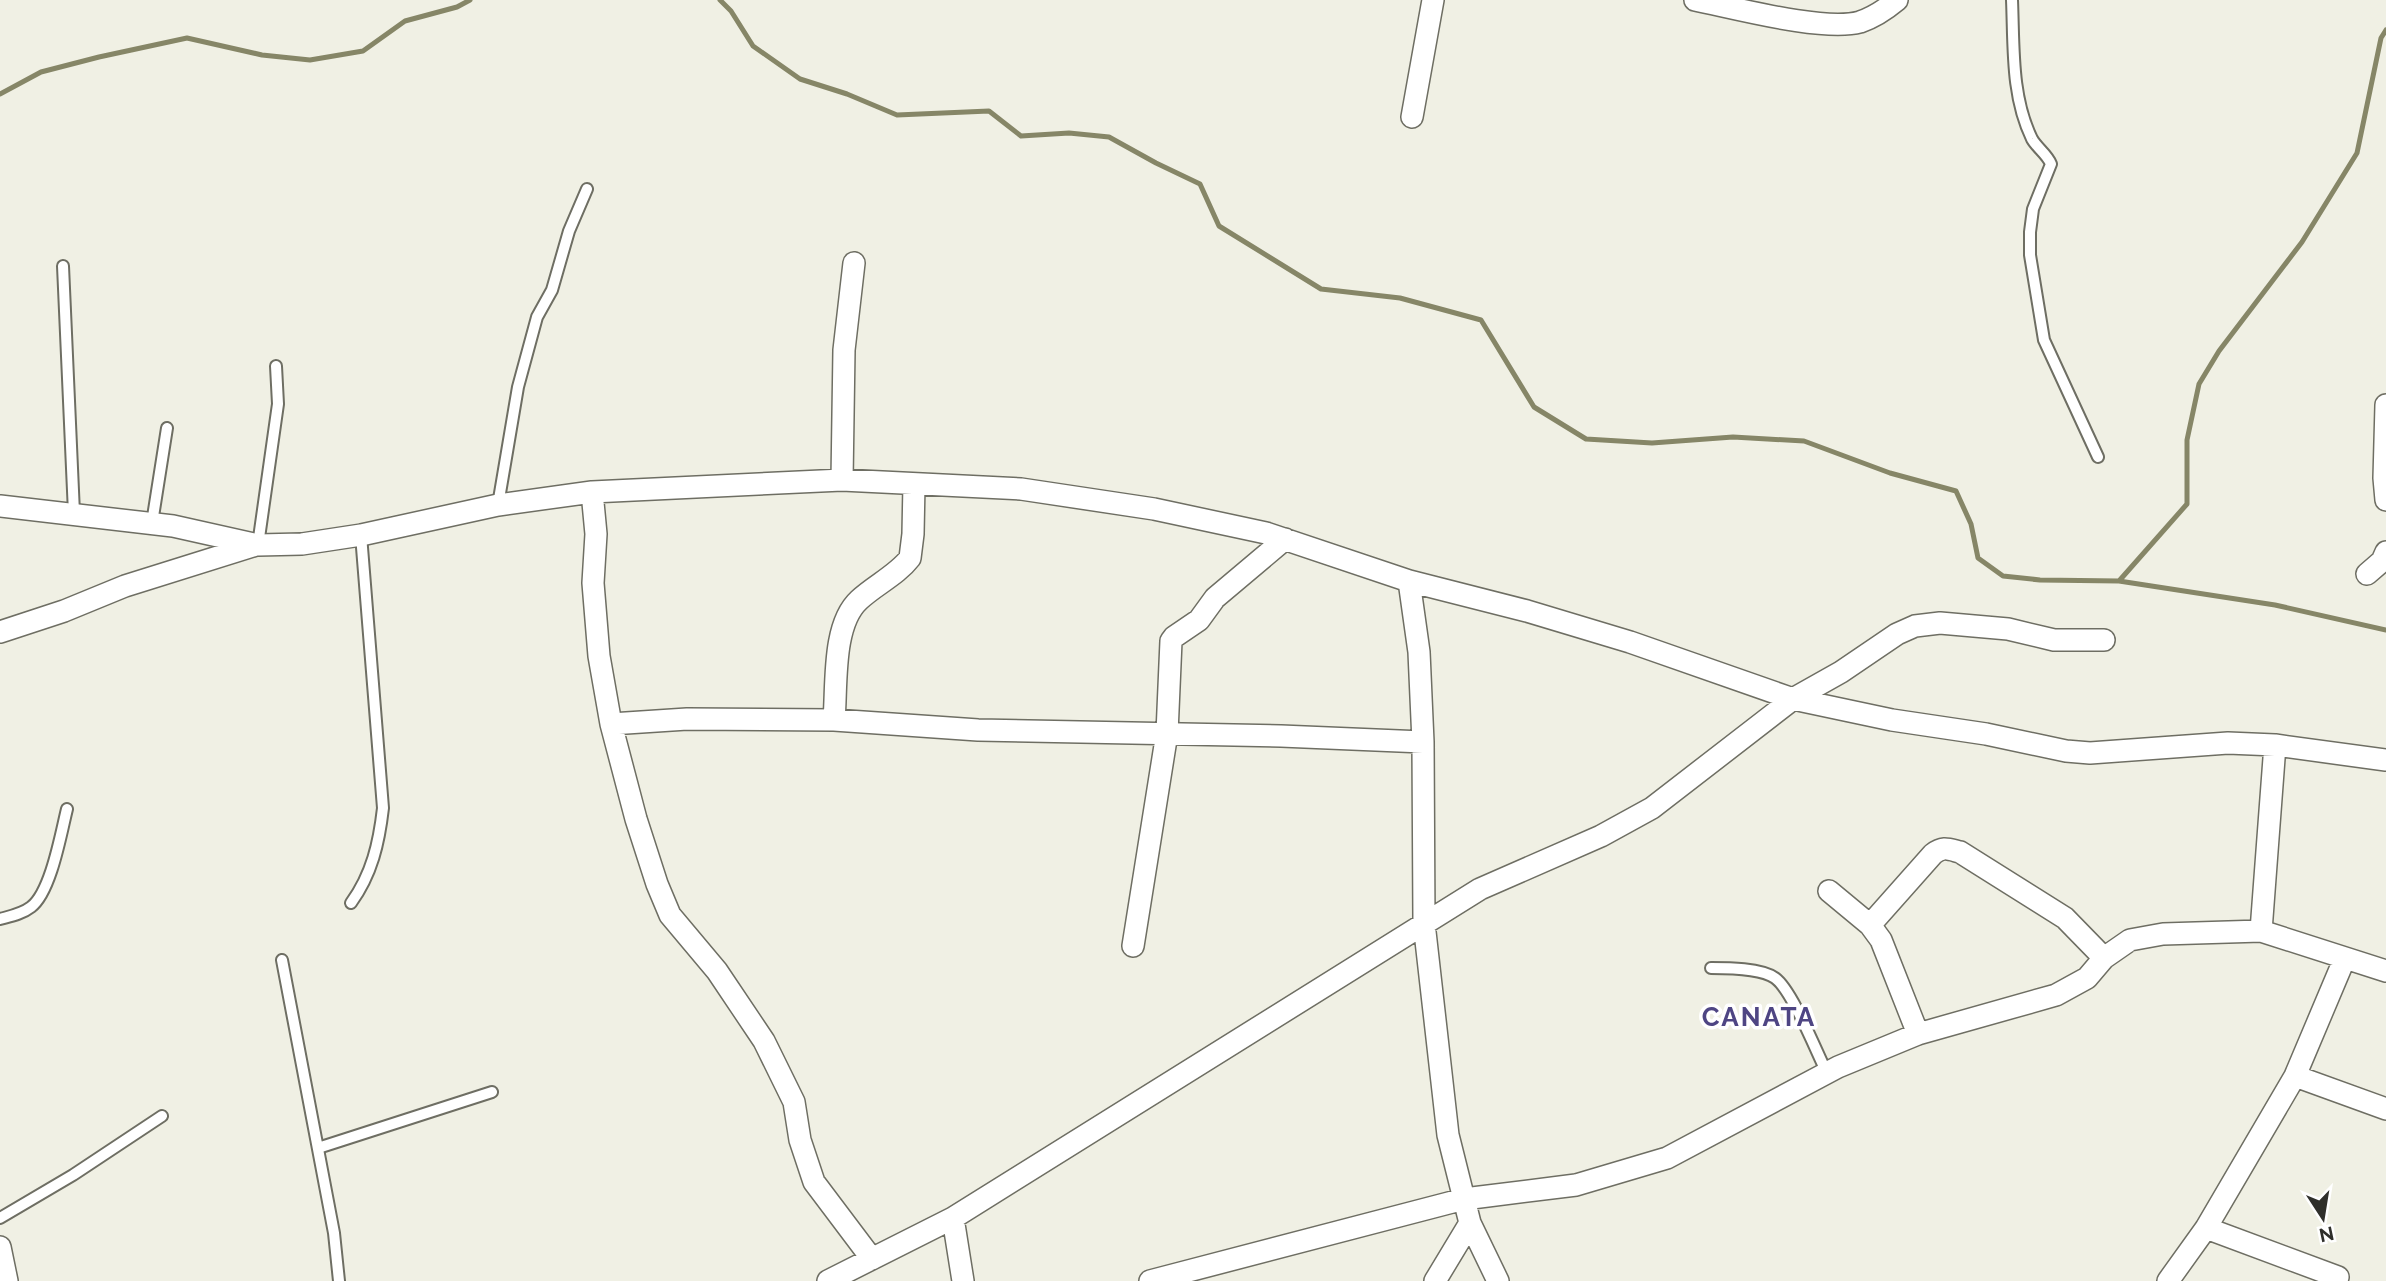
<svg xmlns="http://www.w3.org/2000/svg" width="2386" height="1281" font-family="Raleway,sans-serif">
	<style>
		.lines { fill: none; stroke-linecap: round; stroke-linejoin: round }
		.stream { stroke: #868667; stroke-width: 5 }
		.lane-casing { stroke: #6e6e63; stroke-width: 14 }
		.street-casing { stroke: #6e6e63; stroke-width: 24 }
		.lane { stroke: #fff; stroke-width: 10 }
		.street { stroke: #fff; stroke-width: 21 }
		.labels { text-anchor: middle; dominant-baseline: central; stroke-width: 7; stroke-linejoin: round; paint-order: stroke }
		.district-label { font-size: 26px; font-weight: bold; letter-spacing: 2px; fill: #4e4583; stroke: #fff }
	</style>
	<rect width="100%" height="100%" fill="#f0f0e4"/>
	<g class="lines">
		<path class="stream" d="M720 0 731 11 753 46 800 79 847 94 897 115 989 111 1021 136 1069 133 1109 137 1156 163 1200 184 1219 226 1321 289 1400 298 1481 320 1534 407 1586 439 1652 443 1733 437 1804 441 1890 473 1956 491 1971 524 1978 558 2003 576 2040 580 2119 581 2275 605 2386 630
			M0 94 41 72 99 57 187 38 262 55 310 60 363 51 405 21 457 7 470 0
			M2119 581 2187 504V440L2199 384 2219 351 2302 242 2357 153 2381 38 2386 30"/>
		<defs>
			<path id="lane" d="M2012 0C2014 47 2011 96 2032 139 2037 148 2047 154 2051 164L2033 209 2030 232V255L2044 340 2098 457
				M63 266 74 513
				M498 505 518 387 537 317 552 290 569 231 587 189
				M152 523 167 428
				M258 545 278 404 276 366
				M351 903C372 874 379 843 383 808L361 535
				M0 919C11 916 22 914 31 907 51 892 61 833 67 809
				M282 960 334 1233 339 1281
				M1711 968C1728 968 1761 968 1775 978 1792 990 1816 1051 1827 1073
				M318 1148 492 1092
				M0 1218 73 1175 162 1116"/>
			<path id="street" d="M1695 0C1735 8 1824 32 1860 22 1875 17 1885 10 1897 0
				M1412 117 1433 0
				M2386 405 2384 478 2386 500
				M842 480 844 350 854 263
				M592 492 596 534 593 583 599 656 611 724 636 819 657 884 670 915 717 971 764 1041 794 1102 800 1140 814 1182 872 1259
				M0 506 173 526 258 545 302 544 361 535 498 505 592 492 842 480 1021 489 1154 509 1266 533 1409 581 1419 652 1423 742 1424 923 1448 1135 1470 1223 1498 1281
				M2367 574 2382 561 2386 552
				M1409 581 1527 611 1630 642 1793 699 1892 720 1986 734 2066 751 2090 753 2228 743 2275 745 2386 760
				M0 632 64 611 125 586 256 545
				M834 720C837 684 832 625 859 600 875 585 897 575 910 558L913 534 914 484
				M611 724 687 719 834 720 978 730 1281 736 1423 742
				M1829 891 1870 925 1881 940 1918 1034
				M1870 925 1933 854C1943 846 1948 849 1960 852L2065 918 2104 958
				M2261 931 2275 745
				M1133 946 1167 733 1171 641 1174 637 1199 620 1215 598 1285 539
				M2295 1076 2386 1109
				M953 1218 963 1281
				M2206 1228 2338 1277
				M0 1247 7 1281
				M828 1281 953 1218 1480 889 1601 836 1652 808 1793 699 1841 672 1897 634 1915 626 1940 623 2008 629 2054 640H2104
				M1150 1281 1464 1199 1576 1185 1667 1158 1838 1067 1918 1034 2056 995 2087 978 2104 958 2130 940 2163 934 2261 931 2386 971
				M1435 1281 1470 1223
				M2168 1281 2206 1228 2295 1076 2344 960"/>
		</defs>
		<use href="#lane" class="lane-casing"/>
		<use href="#street" class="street-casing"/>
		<use href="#lane" class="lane"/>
		<use href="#street" class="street"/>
	</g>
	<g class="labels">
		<g class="district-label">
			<text x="1759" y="1017">CANATA</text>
		</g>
	</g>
	<g transform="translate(2323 1218) rotate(168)" stroke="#ffffff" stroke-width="5" paint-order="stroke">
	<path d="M0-5L12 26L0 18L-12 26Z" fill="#2f2f2b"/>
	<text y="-10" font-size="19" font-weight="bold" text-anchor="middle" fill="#2f2f2b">N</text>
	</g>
</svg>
